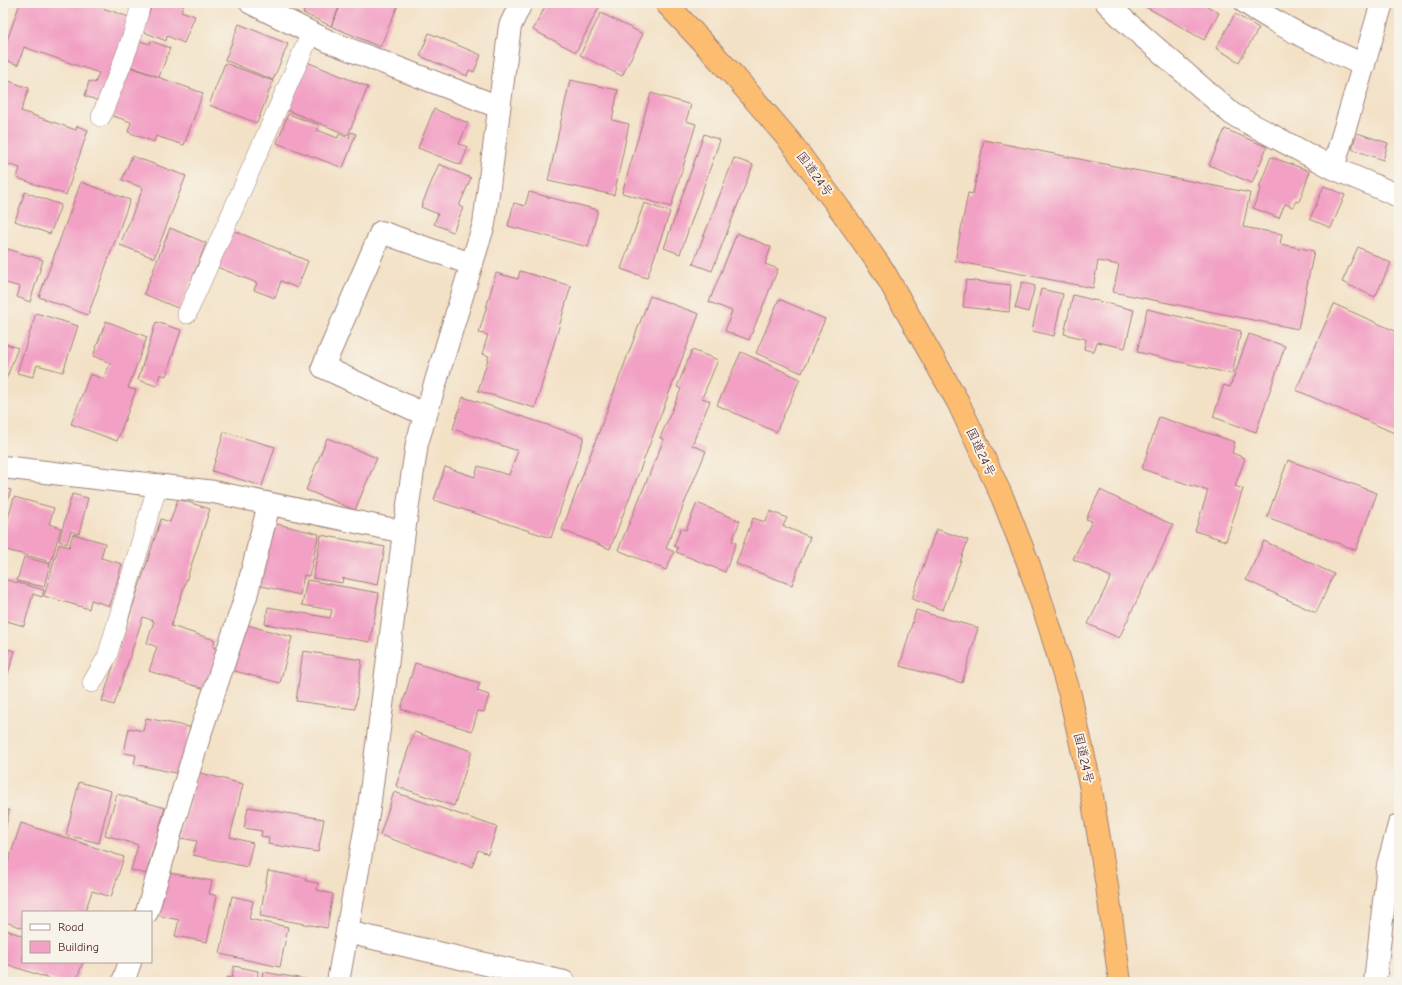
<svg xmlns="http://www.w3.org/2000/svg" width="1402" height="985" font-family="'Comic Neue','Klee One',sans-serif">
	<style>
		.building { fill: #f2a0c4 }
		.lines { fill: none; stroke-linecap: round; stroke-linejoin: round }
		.service-casing { stroke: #9e8078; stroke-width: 20 }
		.minor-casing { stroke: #9e8078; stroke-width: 24 }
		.trunk-casing { stroke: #9e8078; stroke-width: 24 }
		.service { stroke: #fff; stroke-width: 19 }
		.minor { stroke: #fff; stroke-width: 22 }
		.trunk { stroke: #fcbd6f; stroke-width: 22 }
		.labels { text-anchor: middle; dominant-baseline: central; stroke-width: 4; stroke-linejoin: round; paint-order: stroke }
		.street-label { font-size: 13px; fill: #4a1f2b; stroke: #f7f3e8 }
	</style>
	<rect width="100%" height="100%" fill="#f7f3e8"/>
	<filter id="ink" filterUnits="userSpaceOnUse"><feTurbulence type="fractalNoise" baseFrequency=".025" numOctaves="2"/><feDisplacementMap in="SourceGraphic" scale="8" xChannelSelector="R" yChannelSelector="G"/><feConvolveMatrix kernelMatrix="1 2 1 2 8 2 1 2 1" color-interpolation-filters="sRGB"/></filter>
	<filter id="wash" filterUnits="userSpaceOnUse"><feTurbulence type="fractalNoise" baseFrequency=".012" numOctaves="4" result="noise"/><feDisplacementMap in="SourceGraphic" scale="16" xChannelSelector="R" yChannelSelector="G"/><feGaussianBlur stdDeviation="0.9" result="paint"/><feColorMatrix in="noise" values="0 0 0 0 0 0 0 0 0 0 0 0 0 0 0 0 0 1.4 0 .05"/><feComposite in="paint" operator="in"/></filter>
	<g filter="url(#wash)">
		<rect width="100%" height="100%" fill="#f3e1c6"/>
		<g id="blocks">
			<path class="building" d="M20 3H88L135 19 105 103 85 96 89 81 95 83 99 73 24 47 18 65 3 59V52Z
				M153 3H185L181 11 195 16 184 43 167 36 166 41 142 31Z
				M307 3H341L331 26 303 13Z
				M342 3H399L380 47 331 26Z
				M547 3H601L576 52 533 30Z
				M1142 3H1202L1219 13 1204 40 1141 4Z
				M601 13 643 34 622 76 580 55Z
				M1235 14 1259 28 1239 62 1216 48Z
				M239 24 288 44 273 80 225 60Z
				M429 33 481 55 474 72 469 70 467 76 420 56Z
				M136 40 150 44 151 41 170 48 159 77 127 65Z
				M302 60 368 87 348 135 282 108Z
				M225 63 273 81 257 123 209 105Z
				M127 66 203 93 184 145 156 136 154 142 128 132 131 122 110 115Z
				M3 79 29 88 21 111 76 130 77 126 88 130 66 195 17 178 20 168 3 163Z
				M570 80 618 90 612 120 629 124 614 195 548 181Z
				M651 93 691 105 686 121 696 124 671 207 622 193Z
				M434 109 468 123 459 144 468 147 461 165 418 148Z
				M288 114 319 125 317 130 338 138 339 134 349 138 351 132 356 134 343 168 277 143Z
				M1225 129 1267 147 1252 183 1209 165Z
				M1357 133 1388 143 1383 160 1352 149Z
				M704 134 720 140 680 254 664 248Z
				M984 140 1250 193 1243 227 1282 234 1280 244 1314 251 1298 329 1113 292 1119 265 1098 261 1093 288 955 261 968 193 973 194Z
				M132 156 186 176 154 258 120 245 143 188 122 180Z
				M1271 157 1310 171 1299 202 1296 201 1293 207 1285 204 1279 218 1253 208 1261 188 1259 187Z
				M734 158 753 165 712 271 693 264Z
				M439 164 471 178 459 206 463 208 453 232 434 224 438 214 421 207Z
				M81 182 130 200 88 315 39 297Z
				M1324 186 1345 195 1331 228 1310 219Z
				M25 192 61 205 50 234 15 221Z
				M529 192 598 210 588 247 508 226 514 203 525 206Z
				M644 203 670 212 647 278 621 269Z
				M170 228 206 243 180 309 144 294Z
				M232 230 308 261 297 288 281 281 275 298 254 290 257 283 217 267Z
				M737 233 771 247 765 264 778 269 749 340 725 331 732 311 709 302Z
				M1358 247 1391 263 1375 297 1342 282Z
				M8 249 43 260 30 302 17 297 20 287 3 282V263Z
				M520 271 571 286 535 408 478 391 489 356 482 354 488 335 479 333 496 273 518 279Z
				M966 280 1011 285 1009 312 963 307Z
				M1022 282 1035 286 1028 312 1015 308Z
				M1041 289 1063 294 1054 336 1032 331Z
				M1073 295 1134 310 1125 348 1097 342 1094 352 1084 349 1086 339 1064 334Z
				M650 296 699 314 610 549 562 530Z
				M779 299 825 319 802 373 756 353Z
				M1334 304 1395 331 1399 322V435L1296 390Z
				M1147 309 1241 331 1232 374 1137 352Z
				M36 313 78 326 63 372 37 365 33 377 17 373Z
				M106 321 147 337 128 388 136 390 117 441 71 424 90 374 104 379 110 363 93 356Z
				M156 322 181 330 166 376 160 374 157 386 138 380Z
				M1249 334 1285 346 1256 432 1213 417 1224 385 1230 387Z
				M3 343 18 348 3 387Z
				M692 350 718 360 702 398 710 401 692 445 706 451 666 548 674 552 666 570 618 550 664 439 660 438 681 389 677 387Z
				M741 352 800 379 776 432 717 405Z
				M463 397 584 437 551 538 434 500 445 467 475 477 478 466 509 475 518 451 453 429Z
				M1159 417 1235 442 1232 453 1245 458 1235 486 1243 489 1226 541 1195 531 1208 491 1142 469Z
				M224 432 275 447 262 486 212 471Z
				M327 438 377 458 355 510 306 490Z
				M1288 460 1377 493 1356 550 1267 517Z
				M3 488 11 490 3 515Z
				M1100 490 1173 525 1119 638 1088 624 1111 577 1073 559 1092 521 1086 519Z
				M72 494 88 498 79 534 71 531 67 544 59 541Z
				M14 497 54 508 49 524 61 528 51 562 3 549V536Z
				M178 499 210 509 171 626 215 640 213 647 218 649 205 689 149 671 157 647 147 643 154 621 143 617 114 705 102 701 161 519 170 522Z
				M697 503 740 521 732 541 736 543 725 572 676 552 678 548 674 546 681 528 686 530Z
				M770 511 787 518 783 526 810 537 792 585 736 564 753 518 765 522Z
				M273 523 319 534 309 576 304 575 300 595 258 585Z
				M936 529 968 540 943 610 912 599Z
				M73 534 105 543 101 558 122 564 110 606 91 600 89 609 44 596 59 544 69 547Z
				M321 535 385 547 378 585 343 578 342 583 313 578Z
				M1264 541 1334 574 1316 613 1246 580Z
				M24 557 50 564 44 587 17 581Z
				M7 580 44 590 42 597 33 594 24 626 7 621 3 634V587L4 588Z
				M307 580 379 593 370 642 265 624 268 607 330 618 332 610 302 605Z
				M916 610 978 628 962 683 900 666Z
				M243 624 292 637 280 683 231 670Z
				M3 648 15 651 3 689Z
				M303 651 362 660 355 709 296 701Z
				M415 663 480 683 477 691 489 695 484 712 478 711 472 731 401 709Z
				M146 718 190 727 180 774 134 764 136 755 124 753 129 728 143 731Z
				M414 732 472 751 454 806 396 786Z
				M197 772 243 784 230 837 253 843 247 867 193 855 197 841 181 838Z
				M79 782 111 791 99 843 66 835Z
				M394 792 497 827 488 854 478 850 472 867 380 835Z
				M117 794 165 808 146 874 131 870 138 845 105 835Z
				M248 807 324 819 318 852 268 844 269 838 261 836 262 831 244 828Z
				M3 809 9 810 4 837H3Z
				M21 823 124 857 111 897 92 891 85 912H23V928L3 921V878Z
				M268 871 306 878V881L318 883 317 890 333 894 327 928 260 916Z
				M165 872 212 881 209 894 217 896 207 942 175 936 179 920 156 915Z
				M232 896 253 901 249 919 288 927 280 967 220 954Z
				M3 929 23 936V962H83L76 982H59L3 963Z
				M234 966 258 971 257 982H226L227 977 232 978Z
				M263 972 316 981V982H261Z"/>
		</g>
	</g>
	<g filter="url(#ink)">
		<use href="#blocks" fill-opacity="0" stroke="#9e8078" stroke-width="1"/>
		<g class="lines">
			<defs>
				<path id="service" d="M101 117C115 80 133 42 141 3
					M187 314 311 33
					M92 683 107 657 158 484"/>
				<path id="minor" d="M251 3 330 42 499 107
					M1107 3 1124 20 1232 114 1333 168 1399 196
					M1246 3C1283 28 1323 47 1364 65
					M1333 168 1382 3
					M426 415 323 367 381 232 471 264
					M3 467 214 492 404 532
					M147 912 198 740 246 596 269 504
					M347 932 564 982
					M123 982 130 962
					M338 982 369 808 404 532 417 443 484 224 510 26 521 3
					M1375 982 1388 865 1399 825"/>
				<path id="trunk" d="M666 3 736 78 789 140 842 212 883 270 958 402 1003 499 1029 565 1050 628 1070 695 1090 784 1107 886 1120 982"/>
			</defs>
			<use href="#service" class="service-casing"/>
			<use href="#minor" class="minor-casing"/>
			<use href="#trunk" class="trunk-casing"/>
			<use href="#service" class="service"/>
			<use href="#minor" class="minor"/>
			<use href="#trunk" class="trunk"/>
		</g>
	</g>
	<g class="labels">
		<g class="street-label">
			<text transform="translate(815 174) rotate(54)">国道24号</text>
			<text transform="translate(981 452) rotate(65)">国道24号</text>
			<text transform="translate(1084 758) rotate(77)">国道24号</text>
		</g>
	</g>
	<rect width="1402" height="985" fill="none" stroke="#f7f3e8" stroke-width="16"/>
	<rect x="22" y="911" width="130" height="52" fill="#f7f3e8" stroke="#b29e9c"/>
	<rect x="30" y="924" width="20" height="6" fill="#ffffff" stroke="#b29e9c"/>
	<text x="58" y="931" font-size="12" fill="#4a1f2b">Road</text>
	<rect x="30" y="941" width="20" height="12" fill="#f2a0c4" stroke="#b29e9c"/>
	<text x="58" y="951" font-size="12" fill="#4a1f2b">Building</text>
</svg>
